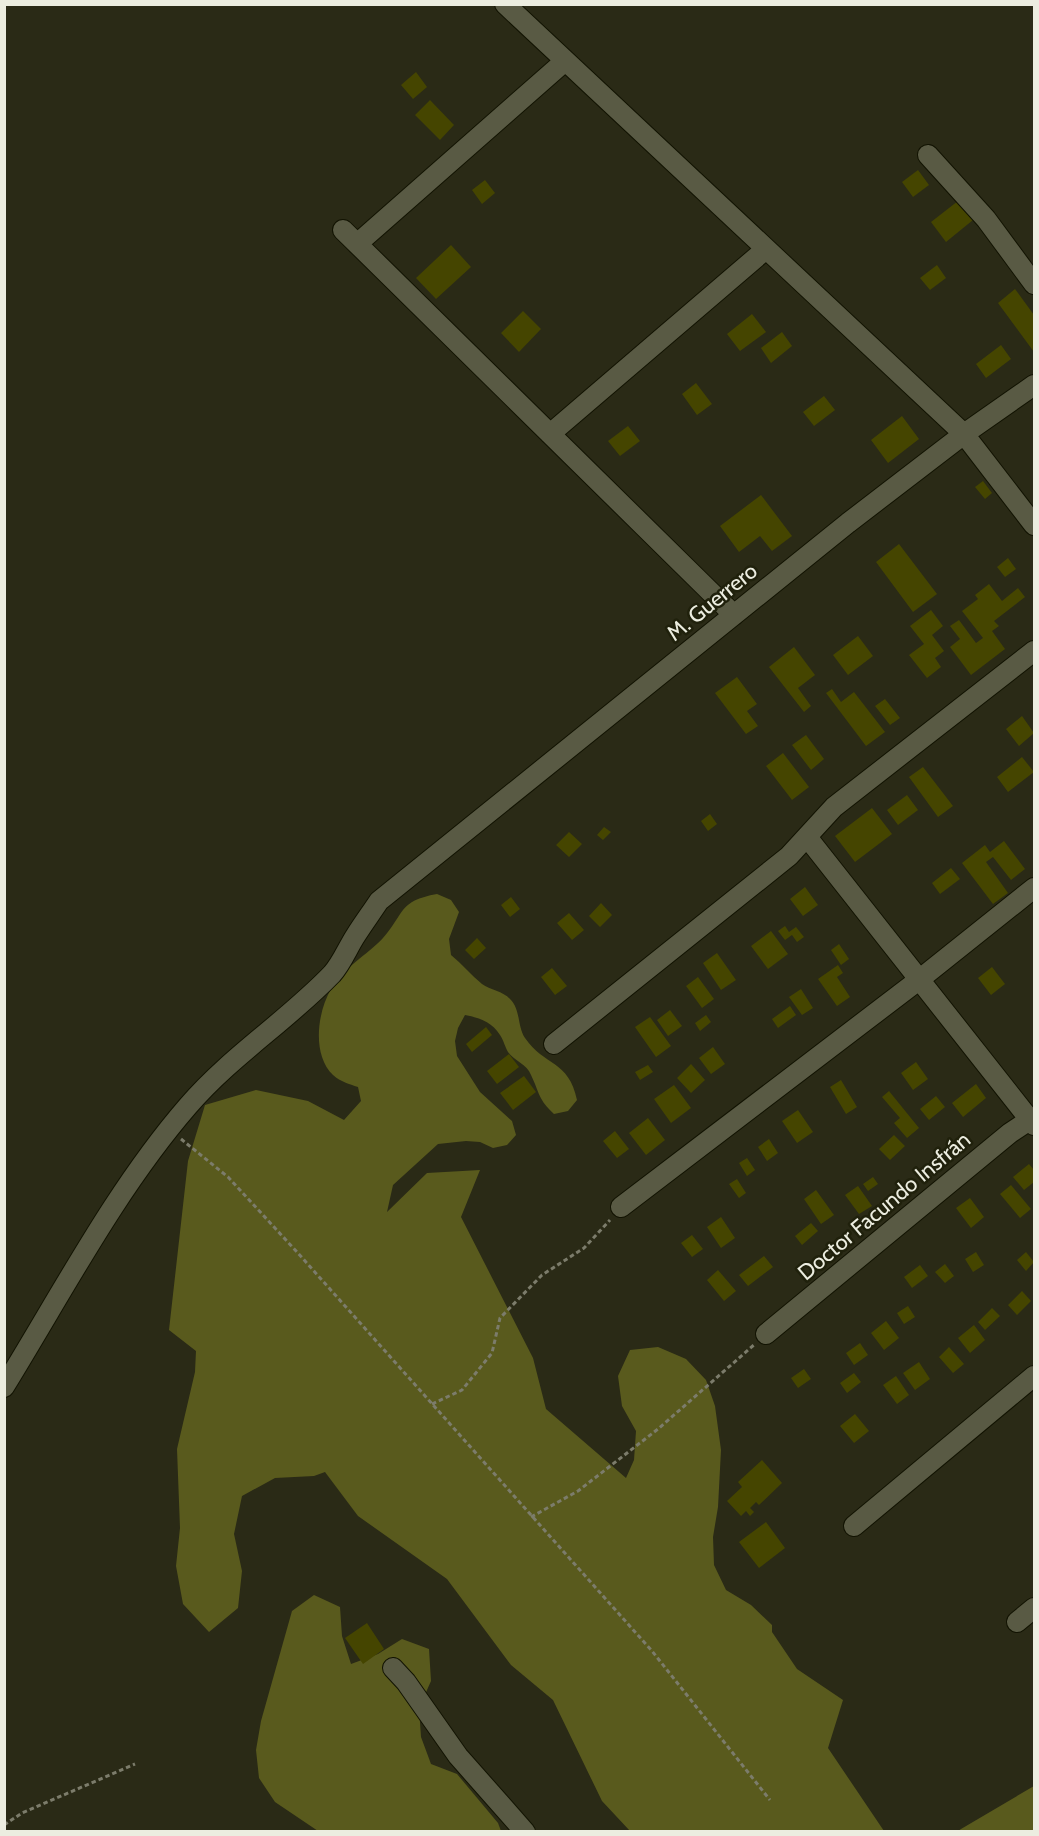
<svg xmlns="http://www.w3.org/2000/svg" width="1039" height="1836" font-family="Cabin,sans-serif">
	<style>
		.forest { fill: #595a1d }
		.building { fill: #454500 }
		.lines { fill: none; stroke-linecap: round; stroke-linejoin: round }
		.minor-casing { stroke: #121302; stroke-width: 22 }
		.path { stroke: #7c7c6b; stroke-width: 3; stroke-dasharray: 4.5 3; stroke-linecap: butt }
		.minor { stroke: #595a44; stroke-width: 20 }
		.labels { text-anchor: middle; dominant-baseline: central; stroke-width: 5; stroke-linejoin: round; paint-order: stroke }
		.street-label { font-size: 22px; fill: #ecede0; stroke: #20210c }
	</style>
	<rect width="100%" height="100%" fill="#2a2a16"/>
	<path class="forest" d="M437 894 451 900 459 912 449 939 451 955C462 964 471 975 482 984 490 990 503 991 510 999 521 1010 517 1026 525 1038 544 1066 569 1060 577 1100L568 1111 554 1114C538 1099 540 1094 531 1075 527 1064 514 1061 508 1052 505 1047 504 1041 500 1035 492 1022 480 1018 465 1015L458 1028 455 1041 457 1056 480 1092 512 1121 516 1135 507 1145 493 1148 480 1142 466 1141 438 1144 393 1185 387 1212 427 1173 480 1170 461 1217 533 1358 546 1409 626 1478 634 1460 636 1431 622 1406 618 1376 630 1350 658 1347 686 1359 706 1380 715 1406 721 1450 718 1507 713 1537 714 1565 726 1590 751 1605 772 1625V1632L797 1669 843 1700 828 1748 884 1831H630L602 1801 553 1700 511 1665 447 1579 358 1516 325 1472 314 1476 275 1478 242 1496 234 1534 242 1571 238 1608 209 1632 183 1604 176 1566 180 1528 177 1449 195 1372 196 1351 169 1330 188 1161 205 1105 256 1090 308 1101 344 1120 361 1101 358 1087C349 1084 341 1082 333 1075 312 1055 317 1013 331 989 343 968 367 955 383 938 405 913 398 901 437 894Z
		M314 1595 340 1607 342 1636 351 1664 378 1654 402 1639 429 1649 431 1681 419 1708 421 1737 431 1764 457 1774 498 1823 501 1831H318L275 1802 259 1778 256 1750 261 1721 292 1611Z
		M1034 1786V1831H958L961 1829Z"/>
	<path class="building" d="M416 72 427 87 413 99 401 85Z
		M430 100 454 125 440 140 415 115Z
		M918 170 929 185 913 197 902 182Z
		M485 180 495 193 482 204 472 190Z
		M958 201 973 220 946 242 931 222Z
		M451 245 471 267 436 299 416 278Z
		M937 265 946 278 930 290 920 278Z
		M1015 289 1034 315V352L998 303Z
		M523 311 541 329 519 352 501 333Z
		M752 314 766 332 740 351 727 334Z
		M782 332 792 346 771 363 761 348Z
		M1001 345 1011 359 986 378 976 364Z
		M696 383 712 404 697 415 682 394Z
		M824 396 835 410 814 426 803 412Z
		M902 416 919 439 888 463 871 440Z
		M628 426 640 441 620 456 608 441Z
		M983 481 992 493 985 499 975 487Z
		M761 495 792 536 772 551 760 536 739 552 720 526Z
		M899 544 937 594 913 612 876 562Z
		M1008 558 1016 569 1005 577 997 567Z
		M989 584 1002 601 1018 588 1025 597 994 621 999 626 992 631 1005 649 971 675 950 647 960 639 950 626 959 620 976 643 983 638 962 611 978 599 975 595Z
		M931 610 943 626 932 635 944 651 935 658 941 667 927 678 909 655 924 644 910 626Z
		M858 636 873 656 848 675 833 655Z
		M794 647 815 675 798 688 811 706 804 712 769 667Z
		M737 677 757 704 747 711 758 726 746 734 715 693Z
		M832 689 841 702 854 692 885 732 866 746 826 693Z
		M885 699 900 718 890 725 875 706Z
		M1022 716 1034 733 1019 746 1006 729Z
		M806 735 824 759 811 770 792 745Z
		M783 753 809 787 792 800 766 766Z
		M1022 757 1034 772 1008 792 997 777Z
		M923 767 953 806 938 817 909 777Z
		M907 795 918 810 898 825 887 810Z
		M872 808 892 834 855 862 835 836Z
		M710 814 717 824 708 831 701 821Z
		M604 827 611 832 603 840 597 835Z
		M569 832 582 844 569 857 556 845Z
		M1004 841 1025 869 1011 880 993 857 986 862 1008 893 993 904 962 863 985 845 990 852Z
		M951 868 960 879 940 894 932 883Z
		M805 887 818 905 803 916 790 899Z
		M511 897 520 909 510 917 501 905Z
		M601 903 612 915 600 927 589 916Z
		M569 913 584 930 572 940 557 923Z
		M785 926 789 932 796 927 804 937 797 942 792 935 785 940 778 931Z
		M771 931 788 954 768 969 751 946Z
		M477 938 486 948 474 959 465 950Z
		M839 944 849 959 841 965 831 950Z
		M717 953 736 980 721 990 703 963Z
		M838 965 843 973 837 977 850 997 837 1006 818 979Z
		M992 967 1005 984 991 995 978 978Z
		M552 968 567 986 555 995 541 977Z
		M698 977 714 999 702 1008 686 986Z
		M801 989 813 1008 802 1015 789 997Z
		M790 1006 796 1015 778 1028 772 1019Z
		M670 1010 682 1026 668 1036 657 1020Z
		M706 1015 711 1022 700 1031 695 1023Z
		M650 1017 671 1046 656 1057 635 1027Z
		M486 1027 492 1035 472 1052 466 1044Z
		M713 1047 725 1064 711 1074 699 1058Z
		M509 1054 519 1067 497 1084 487 1071Z
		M916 1062 928 1079 913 1090 901 1073Z
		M691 1064 705 1080 691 1093 677 1078Z
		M648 1065 653 1072 640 1080 635 1072Z
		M524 1076 536 1092 513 1110 500 1093Z
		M841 1080 857 1107 846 1114 830 1087Z
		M976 1084 986 1098 963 1117 952 1103Z
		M674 1085 691 1108 671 1123 654 1099Z
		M889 1091 919 1128 907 1138 894 1123 900 1118 882 1097Z
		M936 1096 945 1107 929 1120 920 1109Z
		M798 1110 813 1132 797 1143 782 1121Z
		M648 1118 665 1140 646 1155 629 1133Z
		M615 1131 629 1149 617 1158 603 1141Z
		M894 1135 905 1146 890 1160 879 1149Z
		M769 1139 778 1153 767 1161 758 1147Z
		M747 1158 755 1170 747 1176 739 1163Z
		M1029 1164 1034 1170V1182L1024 1190 1013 1177Z
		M873 1177 878 1184 868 1191 863 1184Z
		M737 1179 746 1193 739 1198 729 1184Z
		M1011 1185 1031 1209 1020 1218 1000 1194Z
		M858 1186 872 1206 859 1214 845 1195Z
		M816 1190 834 1215 821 1224 804 1199Z
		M970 1198 984 1217 971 1228 956 1208Z
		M721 1217 735 1238 721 1248 707 1227Z
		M811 1223 818 1231 802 1245 795 1236Z
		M692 1235 703 1249 692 1257 681 1243Z
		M976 1252 984 1265 973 1272 965 1259Z
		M1026 1252 1034 1262 1026 1271 1017 1260Z
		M764 1256 773 1267 748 1286 739 1275Z
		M945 1264 954 1276 945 1283 935 1272Z
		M920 1265 928 1276 912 1288 904 1277Z
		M718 1270 736 1291 724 1301 707 1280Z
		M1022 1291 1031 1301 1017 1315 1008 1305Z
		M908 1306 915 1317 904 1324 897 1313Z
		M992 1308 1000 1316 985 1330 978 1322Z
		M886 1321 899 1338 884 1350 871 1333Z
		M974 1325 985 1340 970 1353 958 1338Z
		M860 1343 868 1355 854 1365 846 1353Z
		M949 1347 964 1364 953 1373 939 1357Z
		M919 1362 930 1379 915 1390 903 1373Z
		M804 1369 811 1379 798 1388 791 1378Z
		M854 1373 861 1382 847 1393 840 1383Z
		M896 1376 909 1395 897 1404 883 1385Z
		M855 1414 869 1431 854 1443 840 1426Z
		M762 1460 782 1483 759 1505 756 1502 750 1508 754 1512 750 1516 746 1511 741 1516 727 1501 742 1487 738 1482Z
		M766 1522 785 1548 759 1568 739 1542Z
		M367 1623 384 1649 363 1664 345 1638Z"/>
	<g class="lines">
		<defs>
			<path id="minor" d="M505 4 964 434 1034 525
				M928 155 986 219 1034 284
				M343 230 734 615
				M357 244 565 61
				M550 434 766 249
				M807 837 1034 1125
				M554 1044 789 856 834 807 1034 651
				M621 1207 920 979 1034 888
				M766 1334 1010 1133 1034 1117
				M4 1387C62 1293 116 1189 188 1106 231 1056 287 1021 332 974 342 963 348 947 356 935 363 924 371 913 379 901L848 523 964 434 1034 385
				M854 1526 1034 1376
				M1017 1622 1034 1608
				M393 1668 406 1682 458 1756 525 1832"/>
		</defs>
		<use href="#minor" class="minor-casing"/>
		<path class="path" d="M181 1139 228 1177 297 1252 652 1651 770 1800
			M432 1404 462 1390 492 1353 500 1318 542 1275 584 1248 610 1220
			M531 1517 578 1491 658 1429 755 1344
			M4 1825 22 1813 135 1764"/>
		<use href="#minor" class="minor"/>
	</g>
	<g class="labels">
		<g class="street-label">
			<text transform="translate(712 602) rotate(-39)">M. Guerrero</text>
			<text transform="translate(884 1206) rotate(-40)">Doctor Facundo Insfrán</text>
		</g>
	</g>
	<rect width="1039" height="1836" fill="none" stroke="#ecede0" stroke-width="12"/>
</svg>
